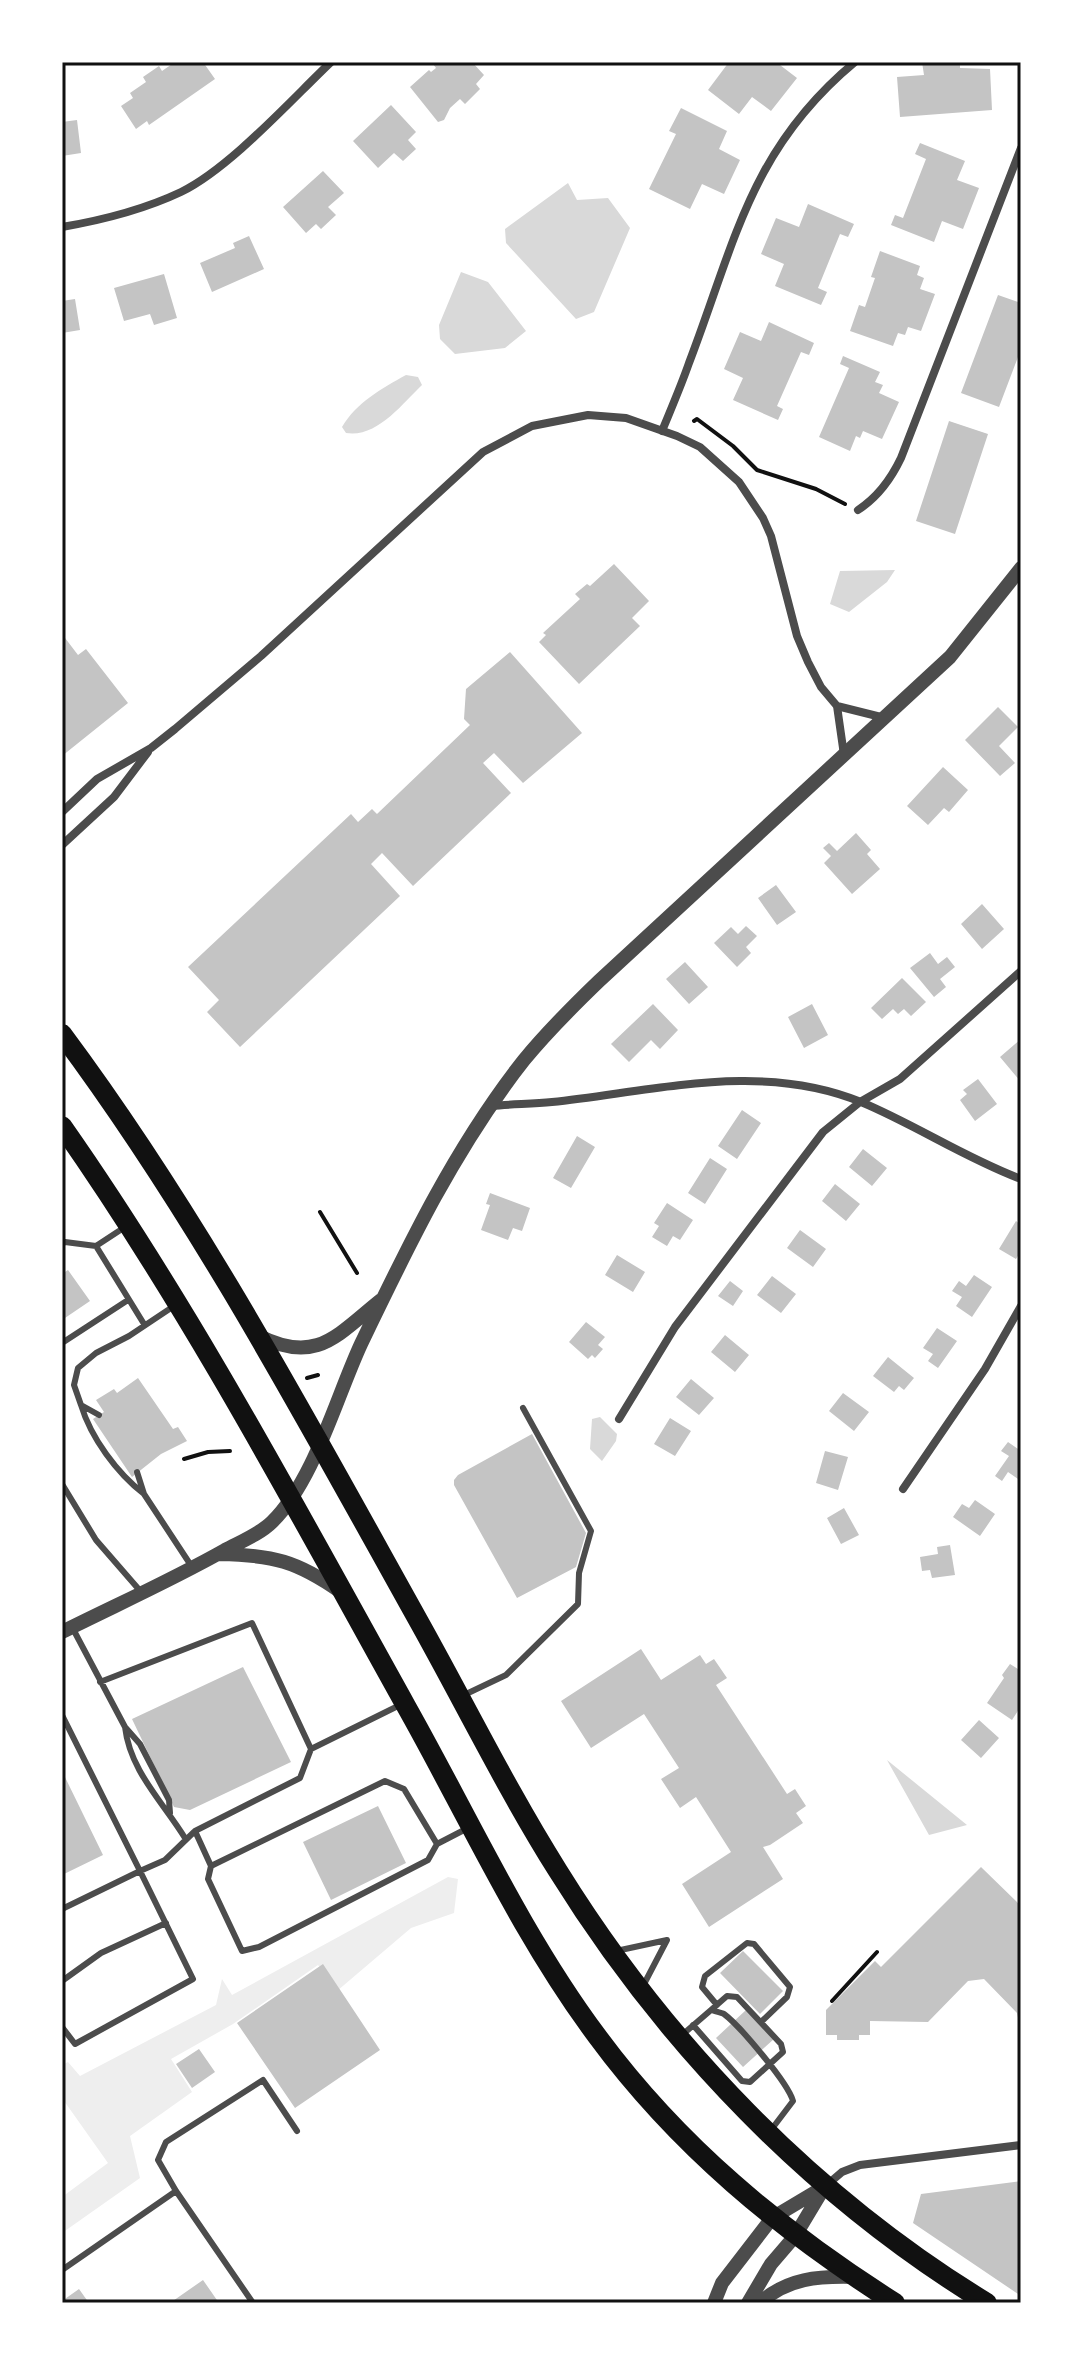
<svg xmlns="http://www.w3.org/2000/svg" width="1083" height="2365" font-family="'Golos Text',sans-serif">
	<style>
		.green { fill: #eee }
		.water { fill: #d9d9d9 }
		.building { fill: #c4c4c4 }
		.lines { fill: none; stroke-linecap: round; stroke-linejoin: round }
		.path { stroke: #111; stroke-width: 4 }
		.service { stroke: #4c4c4c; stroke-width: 6 }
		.minor { stroke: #4c4c4c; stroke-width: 8 }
		.tertiary { stroke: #4c4c4c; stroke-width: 14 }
		.primary { stroke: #111; stroke-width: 20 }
		.neatline { fill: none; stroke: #111; stroke-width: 3 }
	</style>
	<rect width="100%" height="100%" fill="#fff"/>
	<path class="green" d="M448 1877 458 1879 454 1913 411 1928 337 1991 318 1965 233 2024 171 2059 192 2092 130 2136 140 2178 62 2233V2197L108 2163 62 2098V2065L68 2062 80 2076 216 2005 222 1979 232 1995Z"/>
	<path class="water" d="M568 183 577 200 608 198 630 228 594 312 576 319 506 243 505 229Z
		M461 272 488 282 526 331 505 348 455 354 440 339 439 325Z
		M406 375 418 377 422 385C402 404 377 438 346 433L342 427C357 402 381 389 406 375Z
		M895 570 887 582 849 612 830 604 840 571Z
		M600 1417 617 1434 616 1441 602 1461 590 1449 592 1419Z
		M887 1760 967 1825 929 1835Z"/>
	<path class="building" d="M175 62H203L215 79 149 125 147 121 136 129 121 106 133 98 130 93 146 82 143 77 159 66 162 71Z
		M436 62H472L484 75 476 84 480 89 465 104 460 99 450 108 444 120 438 122 410 87 429 70 431 72 436 68 433 64Z
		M729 62H782L780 65 797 78 771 111 752 97 739 114 708 90Z
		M922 62H960V68L990 69 992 110 900 117 897 77 924 75Z
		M391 105 416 132 408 140 416 149 403 161 394 153 378 168 353 141Z
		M681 108 727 131 719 149 740 160 724 194 702 184 690 209 649 189 676 134 669 131Z
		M77 120 81 153 62 156V122Z
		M920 143 965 161 957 180 979 188 963 229 942 221 934 242 891 225 895 215 903 218 926 159 915 154Z
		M323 171 344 193 328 207 336 215 321 229 316 224 306 233 283 207Z
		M808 204 854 224 848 237 840 234 818 288 827 292 821 305 775 286 784 264 761 254 776 218 799 227Z
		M249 236 264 269 212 292 200 263 235 248 233 243Z
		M880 251 920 266 917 275 924 278 920 289 935 294 921 331 908 327 905 335 898 333 893 346 850 331 859 305 865 307 875 278 871 277Z
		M164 274 177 318 154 325 150 314 124 321 114 288Z
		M998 295 1021 303V349L999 407 961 393Z
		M75 299 80 330 62 333V301Z
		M769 322 814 343 809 355 801 352 777 406 783 409 778 420 733 400 743 378 724 369 740 332 761 341Z
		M843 356 880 372 875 382 883 385 879 393 899 402 882 439 863 431 860 438 856 436 850 451 819 437 849 368 840 364Z
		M949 421 988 434 955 534 916 521Z
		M614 564 649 601 632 618 640 626 579 684 539 642 546 635 543 633 580 599 575 594 587 584 590 586Z
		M62 634 78 655 86 649 128 703 62 756Z
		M510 652 582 733 523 783 494 753 483 763 511 793 413 886 382 853 371 864 400 896 240 1047 207 1012 219 1000 188 967 351 814 358 822 372 809 377 814 470 725 464 719 466 689Z
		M998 707 1018 727 999 746 1015 763 1000 776 965 740Z
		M943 767 968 790 949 812 944 808 928 825 907 806Z
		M856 833 871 850 867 854 880 869 852 894 824 863 831 856 823 848 829 843 837 851Z
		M776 885 796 912 777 925 758 898Z
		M982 904 1004 929 982 949 961 924Z
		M746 926 757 936 746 947 751 953 737 967 714 943 731 927 738 934Z
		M930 953 938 964 947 957 955 967 940 979 946 987 934 997 910 968Z
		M685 962 708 987 689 1004 666 979Z
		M902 978 926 1002 911 1016 904 1009 898 1014 893 1009 882 1019 871 1008Z
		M653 1004 678 1030 660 1049 651 1040 629 1062 611 1044Z
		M812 1004 828 1035 804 1048 788 1017Z
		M1021 1039V1082L1000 1057Z
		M978 1079 997 1104 975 1121 960 1100 967 1094 963 1090Z
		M742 1110 761 1123 737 1159 718 1146Z
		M577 1136 595 1147 571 1188 553 1178Z
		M863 1149 887 1168 872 1186 849 1167Z
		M710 1158 727 1169 705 1204 688 1193Z
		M835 1184 860 1204 846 1221 822 1201Z
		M490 1193 530 1208 522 1231 513 1228 508 1240 481 1230 490 1205 486 1204Z
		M667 1203 693 1220 680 1240 673 1236 667 1246 652 1237 659 1226 654 1223Z
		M1016 1221 1021 1225V1251L1016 1259 999 1249Z
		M800 1230 826 1249 813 1267 787 1248Z
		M617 1255 645 1272 633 1292 605 1275Z
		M68 1270 90 1301 62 1320V1274Z
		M974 1275 992 1287 972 1317 956 1306 962 1297 952 1291 959 1281 966 1286Z
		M772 1276 796 1294 781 1313 757 1295Z
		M730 1281 743 1291 733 1306 718 1296Z
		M586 1322 605 1337 598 1345 603 1349 595 1358 592 1355 588 1359 569 1342Z
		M937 1328 957 1341 938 1368 928 1361 933 1354 923 1348Z
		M725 1335 749 1355 735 1372 711 1352Z
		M888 1357 914 1378 904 1390 899 1386 894 1392 873 1376Z
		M138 1378 173 1429 178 1427 187 1441 161 1454 132 1477 93 1419 104 1412 96 1400 114 1389 117 1393Z
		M691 1379 714 1398 699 1415 676 1397Z
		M843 1393 869 1412 854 1431 829 1411Z
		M670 1418 691 1431 675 1456 654 1444Z
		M532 1434 586 1533 576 1567 517 1598 454 1485V1480L458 1475Z
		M1008 1442 1021 1451V1481L1008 1472 1002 1481 995 1476 1009 1456 1001 1451Z
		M825 1451 848 1457 838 1490 816 1483Z
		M975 1500 995 1514 980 1536 953 1517 962 1504 969 1508Z
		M844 1508 859 1535 841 1544 827 1518Z
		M950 1545 955 1575 932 1578 930 1570 922 1571 920 1557 938 1554 937 1547Z
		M641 1649 661 1680 700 1655 706 1664 714 1659 727 1678 716 1685 787 1794 795 1789 806 1806 796 1813 803 1823 770 1845 763 1847 783 1879 709 1927 682 1884 731 1852 696 1797 680 1808 661 1779 679 1768 644 1714 591 1748 561 1701Z
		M1010 1664 1021 1671V1706L1012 1720 987 1703 1004 1678 1002 1675Z
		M243 1667 291 1762 190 1810 174 1807 132 1719Z
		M979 1720 999 1738 981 1758 961 1740Z
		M62 1771 103 1855 62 1875Z
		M378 1806 406 1863 331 1900 303 1842Z
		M981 1867 1021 1906V2031L1017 2013 984 1979 968 1981 928 2022 870 2021V2035H859V2040H837V2035H826V2010L875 1961 881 1967Z
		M743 1951 783 1991 760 2014 720 1973Z
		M323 1964 380 2050 295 2108 237 2023Z
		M746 2010 774 2039 743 2067 716 2038Z
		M199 2049 215 2072 192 2088 176 2064Z
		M1021 2181V2296L913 2223 921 2194Z
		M203 2280 219 2303H170Z
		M79 2289 89 2303H62V2301Z"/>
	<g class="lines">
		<path class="path" d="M694 421 697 419 733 446 757 470 816 489 845 504
			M320 1212 357 1273
			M307 1378 318 1375
			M184 1459 208 1452 230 1451
			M832 2001 877 1952"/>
		<path class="service" d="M62 1244 65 1242 96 1246 125 1227
			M96 1246 144 1324
			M62 1343 128 1300
			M81 1405C91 1438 117 1473 144 1494
			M99 1415 81 1405 74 1385 78 1368 96 1353 129 1336 174 1306
			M137 1472 144 1494 192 1567
			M62 1484 96 1540 142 1593
			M72 1627 125 1727 140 1744 169 1800 170 1813
			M100 1682 252 1623 311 1749 400 1705
			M464 1695 506 1675 578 1604 579 1573 591 1531 523 1408
			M62 1715 140 1871 62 1909
			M125 1727C130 1771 163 1802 185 1838
			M195 1831 211 1866
			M437 1844 404 1789 385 1781 211 1866 208 1879 242 1951 259 1947 428 1860 437 1844 466 1829
			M616 1951 667 1940 643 1986
			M62 1981 101 1953 166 1923
			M717 2005 702 1987 705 1976 747 1943 754 1944 790 1987 787 1997 761 2022
			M693 2025 742 2081 750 2082 783 2052 781 2044 737 1997 727 1996 711 2010
			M62 2027 75 2044 193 1979 140 1871 165 1860 195 1831 300 1778 311 1749
			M682 2035 711 2010C714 2011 722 2013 724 2014 740 2026 788 2083 793 2101L771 2130
			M62 2270 176 2191
			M253 2303 176 2191 158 2160 166 2142 263 2080 297 2131"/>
		<path class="minor" d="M62 227C103 220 143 210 181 192 230 168 290 101 331 62
			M662 431C671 409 681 386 689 363 735 243 750 149 855 62
			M858 510C878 497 891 479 901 458L1021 148
			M837 706 885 718
			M62 812 97 779 151 748 175 729 261 656 483 452 532 426 588 415 626 418 677 436 700 447 739 482 763 518 771 536 797 636 808 662 821 687 837 706 844 755
			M62 845 114 797 148 752
			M491 1106C512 1104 532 1104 552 1102 655 1091 761 1061 861 1102 916 1125 965 1158 1021 1179
			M619 1419 675 1327 823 1132 860 1102 900 1079 1021 971
			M903 1489 985 1369 1021 1306
			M828 2184 842 2172 860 2165 1021 2145"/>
		<path class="tertiary" d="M259 1336C317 1365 337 1335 381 1300
			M219 1554C273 1555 297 1561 341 1592
			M62 1632C116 1605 172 1580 225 1550 240 1542 260 1534 272 1522 314 1481 336 1398 361 1344 408 1246 456 1146 524 1060 547 1032 573 1006 599 981L950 657 1021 568
			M714 2303 722 2283 772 2218 824 2187
			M748 2303 771 2264 795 2236 822 2191
			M760 2303C787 2278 819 2276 854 2277"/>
		<path class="primary" d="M62 1034C199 1218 307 1421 418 1620 465 1704 507 1790 558 1871 666 2045 813 2197 987 2303
			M62 1126C191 1310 297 1510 406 1706 468 1816 521 1934 597 2036 678 2146 780 2230 895 2303"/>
	</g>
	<rect width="1083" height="2365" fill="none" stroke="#ffffff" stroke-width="128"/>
	<rect x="64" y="64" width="955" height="2237" class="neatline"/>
</svg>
